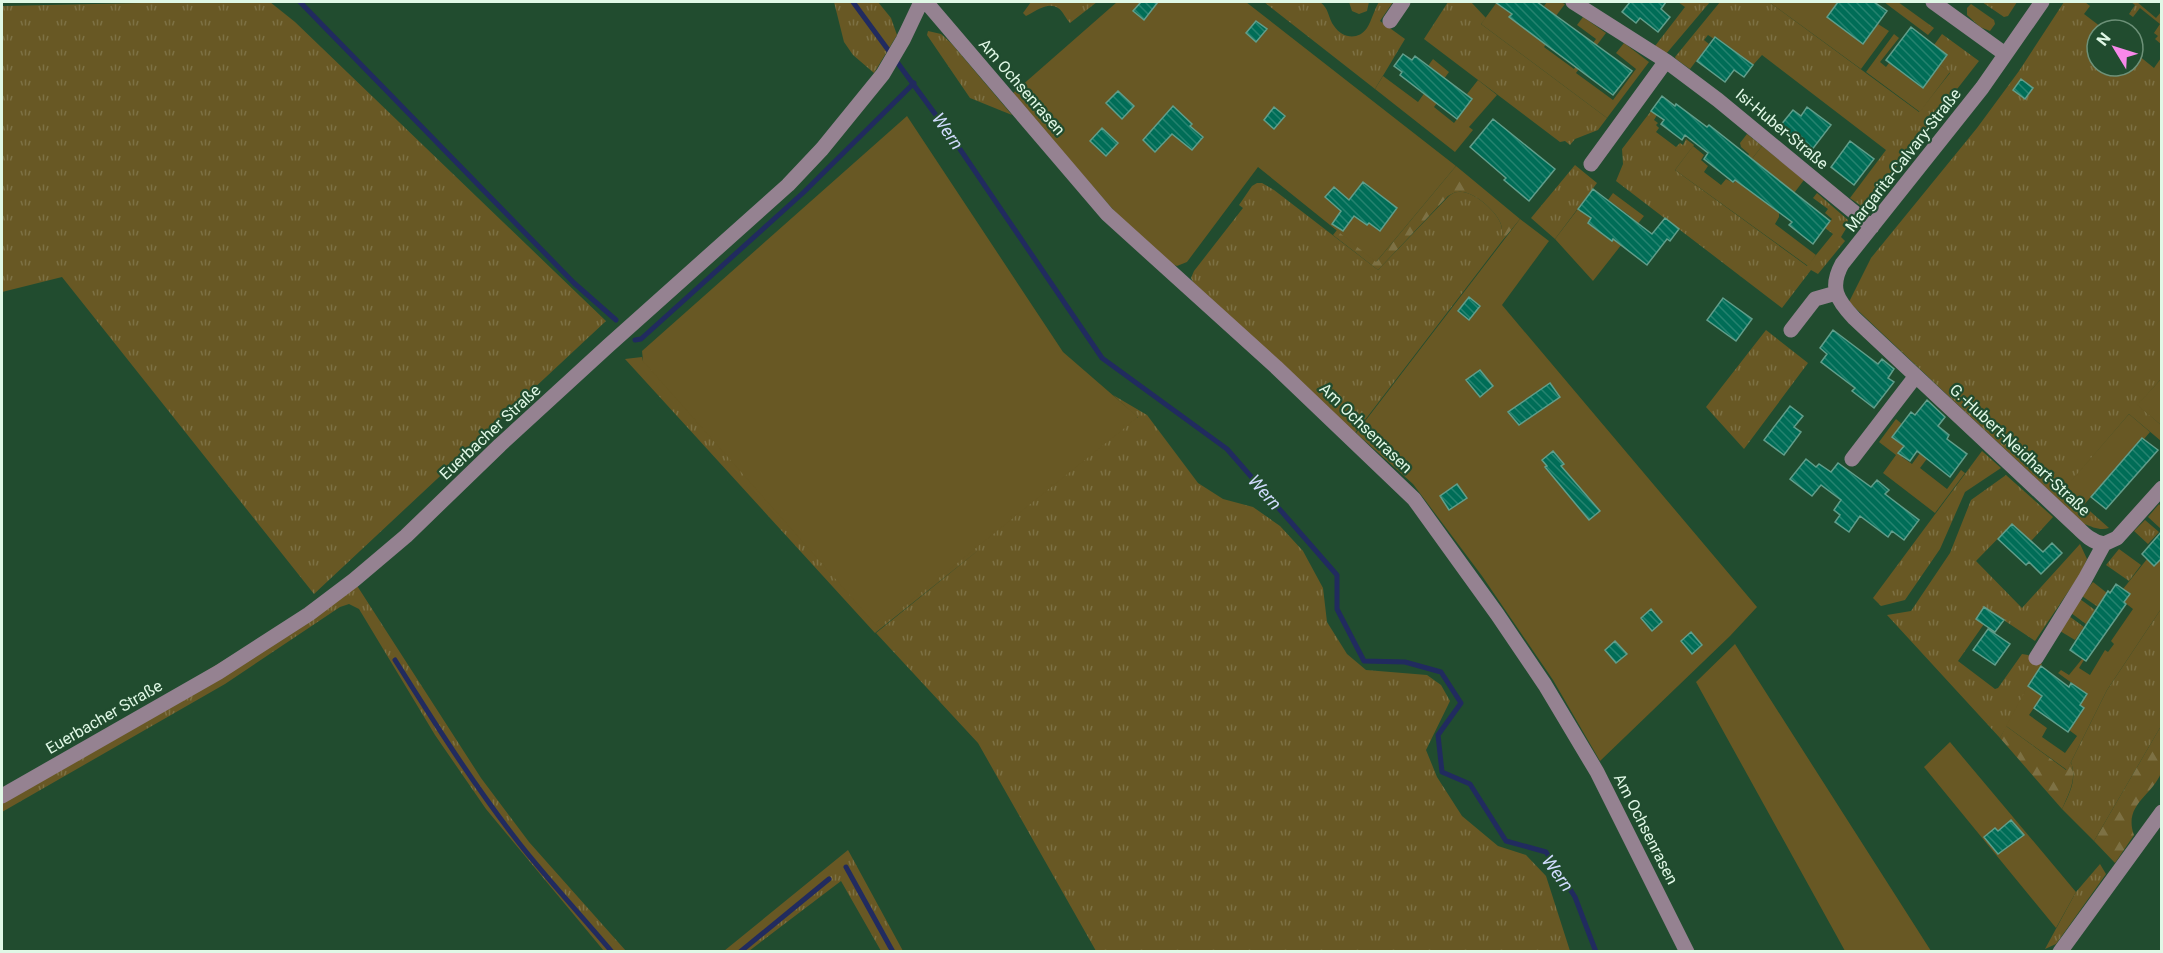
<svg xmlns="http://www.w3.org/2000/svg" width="2163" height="953" font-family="Roboto,sans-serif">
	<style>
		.grass { fill: url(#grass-tufts) }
		.forest { fill: url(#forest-firs) }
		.garden { fill: #685824 }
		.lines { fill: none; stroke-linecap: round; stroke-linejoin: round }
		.stream { stroke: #212b5f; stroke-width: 5 }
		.building { fill: url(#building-back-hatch); stroke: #619e8b; stroke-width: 1.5 }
		.minor { stroke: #958291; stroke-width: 15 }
		.labels { text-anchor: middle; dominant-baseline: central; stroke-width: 4.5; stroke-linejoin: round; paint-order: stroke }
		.street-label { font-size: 16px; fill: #e0f8e6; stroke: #214c2f }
		.water-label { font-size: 18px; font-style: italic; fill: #d1dcfe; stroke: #214c2f }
	</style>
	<defs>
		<pattern id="grass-tufts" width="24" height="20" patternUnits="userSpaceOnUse" patternTransform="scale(1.5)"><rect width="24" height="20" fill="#685824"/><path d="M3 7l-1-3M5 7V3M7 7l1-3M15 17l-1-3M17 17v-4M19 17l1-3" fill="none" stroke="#7d7144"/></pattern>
		<pattern id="forest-firs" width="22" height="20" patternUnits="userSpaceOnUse" patternTransform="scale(1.5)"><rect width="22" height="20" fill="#685824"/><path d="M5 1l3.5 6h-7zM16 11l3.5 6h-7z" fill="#7d7144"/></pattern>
		<pattern id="building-back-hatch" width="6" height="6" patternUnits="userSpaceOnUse" patternTransform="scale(1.5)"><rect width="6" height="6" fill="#006d57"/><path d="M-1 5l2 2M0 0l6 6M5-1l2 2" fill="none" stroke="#25836f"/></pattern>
	</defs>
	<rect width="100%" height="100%" fill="#214c2f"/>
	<path class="grass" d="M189 2H270L295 22 606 321 314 594 62 277 2 292V6Z
		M834 2H878L891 18 897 35 874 73 853 55 844 42Z
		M1031 2H1097L1070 23C1066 19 1063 11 1058 8 1048 1 1034 12 1026 16L1023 13Z
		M1264 2H1320C1329 8 1328 18 1334 26 1342 38 1358 41 1367 28 1372 20 1374 10 1379 2H1393L1380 21 1405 39 1375 89Z
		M1349 2H1369L1367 11 1359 14 1352 11Z
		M1448 2H1471L1486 18 1481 24 1607 118 1598 130 1575 139 1570 145 1565 141 1560 142 1424 39Z
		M1678 2H1710L1666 54 1655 46 1685 7Z
		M1720 2H1769L1919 112 1950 73 1940 65 1947 55 1934 45 1942 34 1979 61 1864 208 1850 198 1886 150 1762 55 1753 65 1716 37 1714 39 1708 35 1704 40 1709 44 1690 69 1676 59 1675 57Z
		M1884 2H1898L1934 28 1928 35Z
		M1982 2H2017L2008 16 2004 17Z
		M2064 2H2085L2090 6 2084 14 2105 30H2097V66H2133V51L2154 68 2161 58V379L2138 405 2161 425V441L2129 414 2065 489 2109 528C2100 531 2093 527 2084 524L1849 302 1871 258 1977 128 2019 71Z
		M2131 2H2137L2156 18 2161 12V44L2155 39 2158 36 2154 33 2160 24 2140 8 2133 17 2129 14 2135 5Z
		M1971 4 1994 20 1995 24 1990 31 1980 27 1967 15V8Z
		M928 31 941 34 951 43 1012 115 970 98 927 35Z
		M1651 111 1657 115 1654 120 1658 123 1656 125 1659 128 1656 132 1676 147 1680 143 1683 145 1686 139 1694 145 1675 170 1807 266 1833 234 1825 228 1832 219 1825 213 1828 209 1813 198 1817 193 1848 220 1847 227 1841 237 1845 241 1818 274 1811 270 1782 308 1616 181 1623 164 1622 149Z
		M1747 134 1762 146 1751 160 1747 157 1749 154 1741 147 1740 143Z
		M1575 165 1597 183 1555 239 1531 218Z
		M1257 183H1262L1274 190 1378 270 1449 196C1452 194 1454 192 1458 192 1472 190 1494 209 1500 222 1503 228 1502 234 1502 241L1355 433 1193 282 1191 278 1194 271 1243 208 1239 205 1252 186Z
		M1766 330 1808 363 1744 449 1706 407Z
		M642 357 643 361 1138 418 1113 395 1147 415 1198 483 1223 499 1253 507 1280 526 1303 551 1323 588 1327 622 1347 654 1366 670 1427 675 1441 685 1450 701 1426 750 1437 777 1462 816 1498 846 1526 855 1546 876 1570 951H1096L978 743 876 633 986 544 875 633 625 359Z
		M1982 451 2001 468 1965 492 1940 549 1905 600 1881 606 1873 598Z
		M2006 475 2053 517 2031 541 2012 524 1976 561 2022 608 2080 544 2087 559 2080 574 2035 641 1984 607 1976 619 1984 624 1958 661 1995 689 1998 688 2022 654 2028 655 2042 664 2000 738 1887 615 1911 611 1950 553 1971 500Z
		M2159 504 2161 507V529L2148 517Z
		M2145 520 2159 532 2148 544 2134 531Z
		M2119 549 2141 565 2129 581 2106 565Z
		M354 581 481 778 529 842 626 951H604L486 809 435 735 359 609 349 604 340 607 225 684 2 812V796Z
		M2093 582 2107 593 2098 607 2082 596Z
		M2080 599 2095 610 2086 624 2071 613Z
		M2161 609V726L2094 841 2062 809C2070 792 2077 780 2071 762L2107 690Z
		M2069 616 2084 627 2075 640 2060 631Z
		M848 850 903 951H881L841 881 749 951H724Z
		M2100 864 2106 874 2056 944 2045 949 2076 892Z"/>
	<path class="forest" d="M1456 166 1520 219 1502 241C1502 234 1503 228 1500 222 1494 209 1472 190 1458 192 1454 192 1452 194 1448 196L1378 270 1333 235 1337 230 1377 261Z
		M2006 726 2066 770 2071 762C2077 780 2069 792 2062 809L2000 738Z
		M2161 726C2162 736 2163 766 2161 773 2152 796 2123 805 2134 835L2115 863 2094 841Z"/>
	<path class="garden" d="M1117 2H1246L1456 166 1376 262 1258 167 1187 262 1177 266 1172 264 1117 214 1012 94Z
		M1497 2H1501L1499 5 1512 14 1510 17 1531 33 1549 10 1544 6 1547 2H1560L1565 4 1543 33 1550 39 1544 47 1574 69 1596 39 1577 25 1583 17 1606 33 1576 73 1613 100 1636 69 1616 53 1624 43 1649 62 1607 118 1481 24Z
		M1769 2H1838L1827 17 1863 43 1878 24 1889 31 1861 69Z
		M1894 34 1899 38 1880 62 1886 67 1889 63 1922 88 1940 65 1950 72 1920 112 1866 72Z
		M1433 59 1449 72 1430 98 1437 103 1434 107 1454 123 1472 99 1467 94 1478 80 1497 95 1469 127 1473 130 1455 152 1375 89 1383 76 1418 102 1438 74 1428 66Z
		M907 116 1063 352 1138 417 878 627 643 361 642 351Z
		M1693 146 1704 155 1701 160 1708 166 1704 172 1721 185 1726 179 1734 183 1738 177 1772 207 1787 187 1751 160 1762 146 1804 180 1779 213V217L1775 224 1816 255 1808 266 1675 170Z
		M1613 193 1644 216 1593 281 1555 239 1578 209 1591 218 1588 223 1612 240 1630 216 1608 200Z
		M1520 219 1549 241 1502 305 1757 607 1730 636 1600 761 1553 680 1482 576 1413 484 1356 433Z
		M2161 379V425L2137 405Z
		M2129 414 2150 432 2139 445 2137 443 2083 506 2064 489Z
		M1896 419 1902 424 1892 437 1908 449 1902 457 1912 464 1939 427 1935 448 1920 468 1947 489 1961 470 1965 473 1935 513 1883 473 1896 455 1879 442Z
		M2147 559H2161V609L2107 690 2067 770 2006 726 2028 686 2042 696 2029 715 2047 728 2042 737 2065 753 2077 736 2069 730 2084 708 2080 705 2087 694 2058 673 2061 670 2069 675 2082 659 2084 660 2079 668 2090 675 2105 650 2108 652 2114 644 2111 641 2133 609 2124 602 2130 594 2123 589Z
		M1735 644 1931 951H1845L1696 682Z
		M1950 742 2076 892 2056 928 1924 767Z"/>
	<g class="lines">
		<path class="stream" d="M300 2 574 283 616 320
			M853 2 949 133 1102 358 1227 449 1337 575V609L1364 661 1405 662 1441 672 1461 703 1438 735 1442 772 1470 784 1506 841 1546 852 1575 897 1596 952
			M635 340 641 339 804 192 914 83
			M395 660C434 722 473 784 519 843 548 880 581 915 612 952
			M846 867 893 952
			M740 952 829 879"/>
	</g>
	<path class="building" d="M1141 2H1158L1144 20 1133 11Z
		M1495 2H1537L1632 71 1613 95 1509 17 1512 14Z
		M1630 2H1666L1661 9 1670 17 1658 32 1640 18 1636 23 1622 12Z
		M1838 2H1874L1887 11 1863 44 1827 17Z
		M1256 21 1267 29 1256 42 1246 33Z
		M1911 27 1947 55 1923 88 1886 60Z
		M1715 37 1753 65 1744 77 1734 70 1725 82 1697 61Z
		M1403 54 1412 60 1415 56 1472 99 1457 119 1400 75 1402 72 1394 66Z
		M2021 79 2033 88 2025 99 2013 90Z
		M1118 91 1134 106 1122 119 1106 103Z
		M1662 96 1675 106 1676 104 1707 127 1709 125 1830 221 1813 244 1789 225 1792 222 1735 180 1733 182 1704 159 1708 153 1685 135 1682 140 1661 124 1664 120 1651 111Z
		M1173 106 1192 124 1190 126 1203 137 1192 150 1172 134 1155 152 1143 140Z
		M1274 107 1285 116 1274 129 1264 120Z
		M1807 107 1831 125 1811 151 1780 126 1793 110 1801 116Z
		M1493 119 1555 169 1529 201 1504 180 1506 178 1470 147Z
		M1102 128 1118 143 1106 156 1090 141Z
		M1850 141 1874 159 1854 185 1831 167Z
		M1363 182 1397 208 1380 231 1369 223 1367 225 1354 216 1343 231 1332 224 1341 211 1325 197 1334 187 1349 200Z
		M1593 189 1652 234 1665 218 1679 229 1670 241 1667 239 1647 265 1613 239 1612 241 1588 223 1591 218 1578 209Z
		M1469 297 1480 306 1469 320 1458 311Z
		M1723 298 1752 319 1736 341 1707 320Z
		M1833 330 1878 364 1882 359 1894 369 1888 378 1894 382 1874 408 1852 391 1855 388 1821 362 1827 354 1820 348Z
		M1480 370 1493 386 1480 397 1466 380Z
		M1550 383 1560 397 1519 425 1508 412Z
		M1927 400 1945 417 1938 426 1949 435 1947 439 1967 454 1950 477 1917 451 1910 461 1898 453 1904 446 1892 437 1911 412 1915 415Z
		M1790 406 1803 416 1794 427 1801 432 1784 455 1764 440Z
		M2142 438 2158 450 2106 509 2091 497Z
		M1553 451 1564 464 1561 466 1600 511 1589 520 1545 467 1547 466 1542 460Z
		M1806 459 1816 467 1819 464 1831 472 1838 463 1871 487 1877 480 1889 490 1885 494 1919 520 1904 540 1892 531 1888 537 1860 516 1849 532 1835 522 1840 515 1834 510 1841 500 1821 485 1812 496 1790 479Z
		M1457 484 1467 498 1449 510 1440 496Z
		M2012 524 2043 552 2052 543 2062 553 2041 574 2029 562 2026 565 1998 539Z
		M2162 531V558L2154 566 2142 554Z
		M2116 584 2130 594 2124 602 2126 604 2086 661 2070 650 2108 591 2110 593Z
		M1984 607 2004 620 1995 632 1976 619Z
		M1651 609 1662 622 1652 631 1641 618Z
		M1988 629 2010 644 1995 665 1973 650Z
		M1691 632 1702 645 1692 654 1681 641Z
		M1615 641 1627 654 1616 663 1605 650Z
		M2041 666 2069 687 2071 683 2087 694 2080 705 2084 708 2068 732 2034 708 2042 696 2028 686Z
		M2011 820 2024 835 1998 854 1984 837 1995 828 1998 831Z"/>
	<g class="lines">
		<path class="minor" d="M926 2 1107 214 1276 367 1414 499 1497 614 1545 685 1597 772 1687 952
			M1573 2 1666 61 1718 100 1872 227
			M1933 2 2005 54
			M2042 2 1982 88 1842 264C1829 288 1837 300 1854 318L2077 527C2085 535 2092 542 2104 544
			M1390 21 1403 2
			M1591 164 1666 61
			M1791 330 1815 299 1836 293
			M1852 459 1915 377
			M2036 658 2085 579 2104 544 2117 538 2162 488
			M2 796 219 672 309 614 354 580 406 536 500 445 608 346 788 185 822 149 883 74 903 40 921 2
			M2060 952 2162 812"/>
	</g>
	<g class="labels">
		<g class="street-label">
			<text transform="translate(1022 87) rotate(49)">Am Ochsenrasen</text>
			<text transform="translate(1782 129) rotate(40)">Isi-Huber-Straße</text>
			<text transform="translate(1903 160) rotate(-52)">Margarita-Calvary-Straße</text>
			<text transform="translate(1366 428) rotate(44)">Am Ochsenrasen</text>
			<text transform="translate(490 432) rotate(-43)">Euerbacher Straße</text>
			<text transform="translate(2020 450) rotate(43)">G.-Hubert-Neidhart-Straße</text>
			<text transform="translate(104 717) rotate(-30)">Euerbacher Straße</text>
			<text transform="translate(1646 829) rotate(63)">Am Ochsenrasen</text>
		</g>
		<g class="water-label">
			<text transform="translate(948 131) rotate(55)">Wern</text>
			<text transform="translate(1265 492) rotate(49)">Wern</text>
			<text transform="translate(1558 873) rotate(54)">Wern</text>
		</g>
	</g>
	<rect width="2163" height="953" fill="none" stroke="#e0f8e6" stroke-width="6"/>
	<g transform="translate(2115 48) rotate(308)"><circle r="28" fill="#214c2f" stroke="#6d9178" stroke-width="1.5"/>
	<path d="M0-4.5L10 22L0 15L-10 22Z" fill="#f888ea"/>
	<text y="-9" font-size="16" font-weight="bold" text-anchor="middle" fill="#e0f8e6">N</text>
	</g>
</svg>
